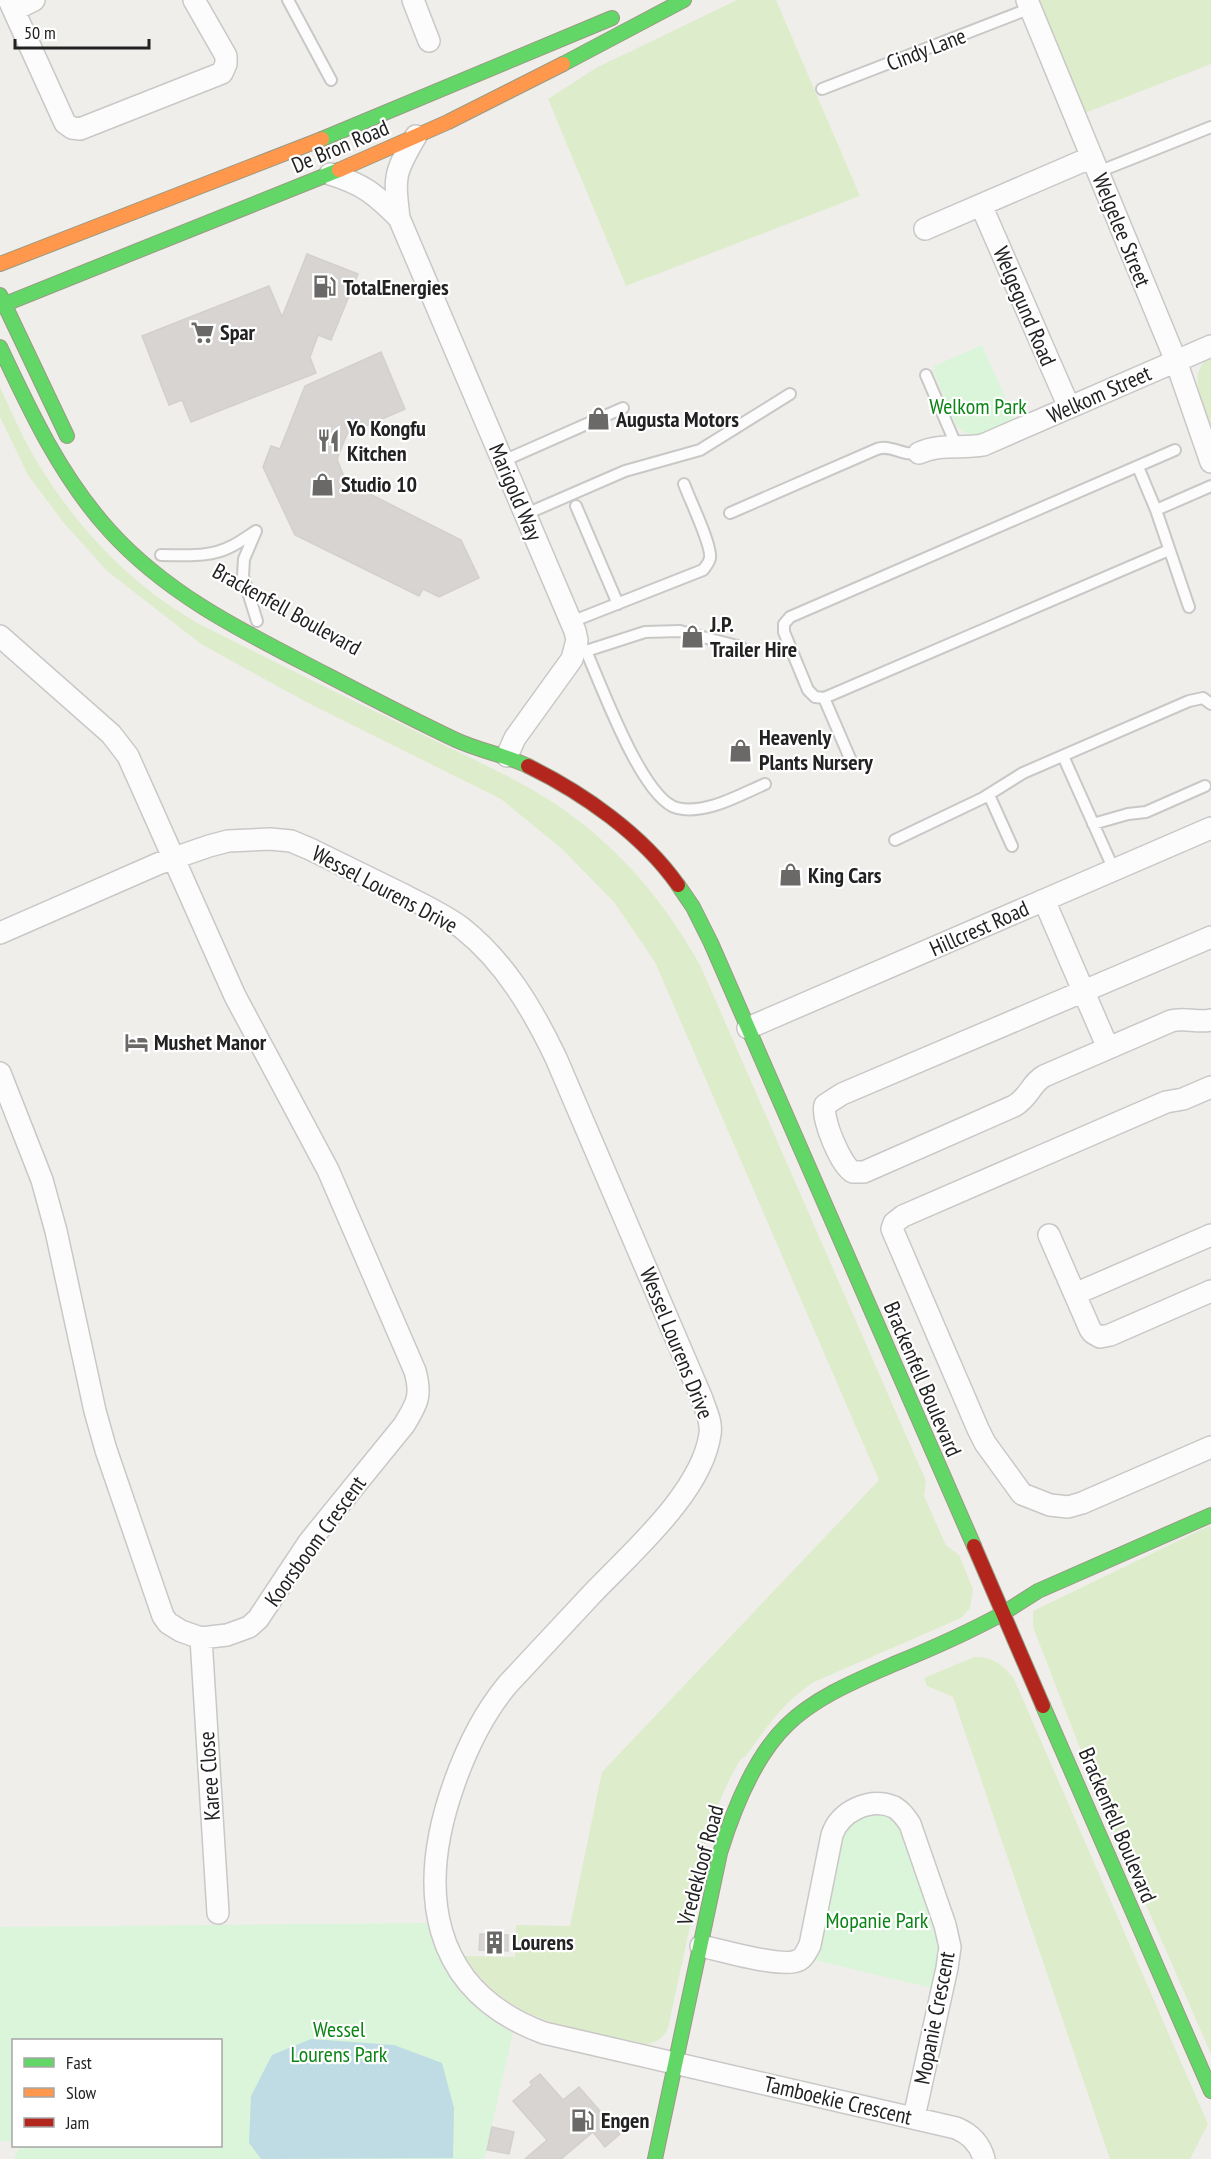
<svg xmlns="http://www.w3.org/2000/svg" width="1211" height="2159" font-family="'PT Sans Narrow',sans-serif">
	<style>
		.grass { fill: #ddeccb }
		.park { fill: #daf5da }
		.water { fill: #bfdbe3 }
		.building { fill: #d7d4d2; stroke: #d3d0cc; stroke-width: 1.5 }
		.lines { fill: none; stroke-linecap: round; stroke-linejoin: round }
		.lane-casing { stroke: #c9c8c7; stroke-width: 14 }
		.street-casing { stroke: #c9c8c7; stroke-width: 24 }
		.fast-casing { stroke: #999a82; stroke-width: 16 }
		.slow-casing { stroke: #999a82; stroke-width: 16 }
		.jam-casing { stroke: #999a82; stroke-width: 16 }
		.lane { stroke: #fdfcfc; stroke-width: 10 }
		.street { stroke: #fdfcfc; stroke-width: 21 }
		.fast { stroke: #63d668; stroke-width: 14 }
		.slow { stroke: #ff974d; stroke-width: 14 }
		.jam { stroke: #b3261e; stroke-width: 14 }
		.labels { text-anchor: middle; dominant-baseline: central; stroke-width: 4.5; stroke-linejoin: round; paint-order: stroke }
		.street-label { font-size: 22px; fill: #222; stroke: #fff }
		.poi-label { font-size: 22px; font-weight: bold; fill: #222; stroke: #fff; text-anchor: start }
		.park-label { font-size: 22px; fill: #0c8416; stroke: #fff }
	</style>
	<rect width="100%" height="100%" fill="#f0eeeb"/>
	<path class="grass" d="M737 0H776L860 196 626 286 548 99 596 68Z
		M1039 0H1211V64L1085 113Z
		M1211 356V426C1203 403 1185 373 1211 356Z
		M0 387C12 413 24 441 39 465 80 532 136 590 205 627 273 661 341 695 409 728 457 752 509 774 554 803 617 845 665 901 701 967L926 1481 924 1496 946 1545 959 1555 973 1589 970 1608 961 1618 814 1682C784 1701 766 1728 746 1756L740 1760C718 1798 706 1836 697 1879L700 1880 668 2028C664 2038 657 2042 647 2044 572 2028 510 2025 464 1956L515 1957 516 1925 570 1926 602 1772 879 1480 655 962 614 902 562 849 501 799 310 704 201 644 107 571 63 522 28 475 0 417Z
		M1211 1525V2054L1097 1792 1033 1627V1611Z
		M974 1657C992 1656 1004 1665 1014 1679L1208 2124 1190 2159H1110L953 1697 927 1686 924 1678Z"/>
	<path class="park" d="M982 345 1016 422C996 431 973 445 956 425L933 370 935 369 934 366Z
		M867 1813 887 1814 902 1824 941 1940 932 1988 814 1960 842 1833 846 1826Z
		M427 1923C440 1973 468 2009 513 2033L484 2159H14L20 2146H220V2040H14L13 2142 0 2141V1927Z"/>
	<path class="water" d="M311 2039 394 2045 442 2063 454 2108 453 2158 261 2159 249 2143 251 2096 272 2055Z"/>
	<path class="building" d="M307 254 358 274 331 340 318 335 310 357 316 373 191 422 182 400 169 405 142 336 269 286 282 317Z
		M381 352 405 409 347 434 337 459 346 482 461 540 479 578 439 597 423 589 419 596 295 535 263 467 271 446 280 449 305 386Z
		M480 1934 508 1935V1951L479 1950Z
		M540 2074 563 2100 579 2087 620 2134 605 2147 593 2132 561 2159H525L547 2140 513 2101 532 2085 530 2082Z
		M492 2127 514 2132 509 2154 487 2150Z"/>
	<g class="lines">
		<defs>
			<path id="lane" d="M288 0 331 80
				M822 89 1031 8
				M1098 172 1211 127
				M926 375 957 447
				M503 461 623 408
				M1138 467 1156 510 1211 486
				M576 506 618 604
				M1156 510 1189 607
				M730 513 877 449C892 444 903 457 919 453
				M526 514 625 471 700 450 790 394
				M256 531 244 559 243 576 257 621
				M1169 550 824 698 815 697 808 690 784 632V624L790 617 1175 450
				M161 555C185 555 210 558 232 546 240 542 248 536 256 531
				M571 622 703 570C706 566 709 563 710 558 712 545 689 498 684 484
				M577 640 586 651C601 684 642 799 677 808 706 815 739 795 765 784
				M586 651 645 632 680 631 741 647
				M824 698 852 763
				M1063 756 1114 870
				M989 795 1012 846
				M1093 824 1128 814 1146 812 1205 786
				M895 840 983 798 1023 773 1189 701 1203 698 1211 704"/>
			<path id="street" d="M9 0 65 123 72 128 80 129 222 73 226 64V56L194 0
				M413 0 429 41
				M1027 0 1176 361 1211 462
				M14 10 34 0
				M416 136C394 173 394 176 399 218L575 631 577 640 572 659 515 738 507 756
				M330 174C363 184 375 194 399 218
				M981 205 1069 407
				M925 229 1092 157
				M919 453C940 443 962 449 983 445L1211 346
				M0 636 111 734 128 756 235 996 328 1170 415 1371C422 1396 417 1404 404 1425L309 1542 258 1619 249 1627 227 1635 201 1638 181 1631 168 1623 163 1616 106 1450 95 1411 56 1231 42 1180 0 1073
				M1044 900 1108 1048
				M0 933 160 863 209 846 228 841 270 839 291 841 310 849C342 865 374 880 406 896 425 906 445 915 462 928 505 962 533 1010 556 1058L702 1399C706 1411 712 1422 710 1434 702 1492 631 1553 592 1594 564 1624 536 1654 508 1684 483 1714 467 1747 454 1784 417 1888 428 1990 544 2033L956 2128C971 2134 980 2144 984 2159
				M1211 937 842 1094 825 1105C821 1118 841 1166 853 1172H864L1014 1106C1030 1097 1030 1084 1044 1076L1171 1021C1184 1017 1197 1023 1211 1020
				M748 1028 1211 828
				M1211 1087 1183 1099 1166 1102 903 1216 894 1223 892 1229 978 1429 985 1443 1022 1494 1050 1505 1068 1507 1082 1503 1211 1447
				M1049 1235 1090 1329 1093 1333 1100 1337 1110 1335 1211 1291
				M1075 1294 1211 1235
				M201 1638 218 1913
				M701 1946C721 1950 783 1969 799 1960 805 1957 807 1950 810 1945L832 1835C840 1811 870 1797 894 1807 901 1811 905 1817 910 1824L945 1925 950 1947 947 1968 914 2117"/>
			<path id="fast" d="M563 64 684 0
				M322 139 612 18
				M0 295 67 436
				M0 306 339 170
				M0 347C30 411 61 477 109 530 164 591 234 627 306 664 356 690 405 716 456 740 480 751 505 755 528 766
				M678 885 693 907 711 943 974 1546
				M1002 1614 1038 1591 1211 1515
				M1043 1706 1211 2091
				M655 2159 720 1853C733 1811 755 1756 787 1725 817 1696 858 1680 894 1664 931 1649 967 1633 1002 1614"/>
			<path id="slow" d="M339 170 448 122 563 64
				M0 264 322 139"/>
			<path id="jam" d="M528 766C583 793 642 834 678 885
				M974 1546 1043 1706"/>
		</defs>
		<use href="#lane" class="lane-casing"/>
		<use href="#street" class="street-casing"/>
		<use href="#fast" class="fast-casing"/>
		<use href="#slow" class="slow-casing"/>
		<use href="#jam" class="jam-casing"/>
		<use href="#lane" class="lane"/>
		<use href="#street" class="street"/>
		<use href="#fast" class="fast"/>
		<use href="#slow" class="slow"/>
		<use href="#jam" class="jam"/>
	</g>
	<defs>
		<symbol id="fuel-bare" viewBox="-9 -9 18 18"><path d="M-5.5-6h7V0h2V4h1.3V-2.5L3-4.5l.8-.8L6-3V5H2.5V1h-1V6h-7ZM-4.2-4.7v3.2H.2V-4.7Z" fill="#6a6968" stroke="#fff" stroke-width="2.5" paint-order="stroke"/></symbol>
		<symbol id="supermarket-bare" viewBox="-9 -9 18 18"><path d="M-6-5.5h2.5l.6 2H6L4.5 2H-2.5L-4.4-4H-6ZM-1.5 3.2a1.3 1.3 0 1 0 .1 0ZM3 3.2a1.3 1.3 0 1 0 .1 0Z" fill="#6a6968" stroke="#fff" stroke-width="2.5" paint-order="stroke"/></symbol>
		<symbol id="shop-bare" viewBox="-9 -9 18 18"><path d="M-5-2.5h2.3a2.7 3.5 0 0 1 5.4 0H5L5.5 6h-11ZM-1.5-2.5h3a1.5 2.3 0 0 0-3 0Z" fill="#6a6968" stroke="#fff" stroke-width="2.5" paint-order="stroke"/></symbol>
		<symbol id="restaurant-bare" viewBox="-9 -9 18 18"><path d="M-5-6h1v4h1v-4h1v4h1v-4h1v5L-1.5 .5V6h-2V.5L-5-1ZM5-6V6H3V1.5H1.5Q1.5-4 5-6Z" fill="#6a6968" stroke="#fff" stroke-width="2.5" paint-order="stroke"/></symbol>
		<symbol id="hotel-bare" viewBox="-9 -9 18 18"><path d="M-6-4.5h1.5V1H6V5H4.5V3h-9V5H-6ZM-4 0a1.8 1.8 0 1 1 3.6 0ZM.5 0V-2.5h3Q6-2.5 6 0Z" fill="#6a6968" stroke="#fff" stroke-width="2.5" paint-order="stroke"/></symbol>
		<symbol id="building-bare" viewBox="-9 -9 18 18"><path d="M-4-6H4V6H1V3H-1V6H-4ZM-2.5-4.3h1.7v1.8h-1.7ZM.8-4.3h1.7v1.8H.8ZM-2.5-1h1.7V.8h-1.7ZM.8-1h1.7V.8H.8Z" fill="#6a6968" stroke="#fff" stroke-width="2.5" paint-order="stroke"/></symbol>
	</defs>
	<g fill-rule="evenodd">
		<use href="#fuel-bare" x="308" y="270" width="33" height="33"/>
		<use href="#supermarket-bare" x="186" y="316" width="33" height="33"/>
		<use href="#shop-bare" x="582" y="402" width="33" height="33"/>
		<use href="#restaurant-bare" x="312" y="424" width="33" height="33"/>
		<use href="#shop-bare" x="306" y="468" width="33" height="33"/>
		<use href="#shop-bare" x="676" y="620" width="33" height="33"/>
		<use href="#shop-bare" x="724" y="734" width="33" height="33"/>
		<use href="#shop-bare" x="774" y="858" width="33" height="33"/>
		<use href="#hotel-bare" x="120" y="1026" width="33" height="33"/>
		<use href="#building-bare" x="478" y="1926" width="33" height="33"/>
		<use href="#fuel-bare" x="566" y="2104" width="33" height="33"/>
	</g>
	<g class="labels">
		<g class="street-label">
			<text transform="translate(926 49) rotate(-21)">Cindy Lane</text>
			<text transform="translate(340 146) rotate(-23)">De Bron Road</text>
			<text transform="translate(1122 230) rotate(68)">Welgelee Street</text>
			<text transform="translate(1025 306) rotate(67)">Welgegund Road</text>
			<text transform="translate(1099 394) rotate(-24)">Welkom Street</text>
			<text transform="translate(516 492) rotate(67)">Marigold Way</text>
			<text transform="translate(287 609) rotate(29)">Brackenfell Boulevard</text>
			<text transform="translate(385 889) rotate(28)">Wessel Lourens Drive</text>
			<text transform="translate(979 928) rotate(-24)">Hillcrest Road</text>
			<text transform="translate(677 1343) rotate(68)">Wessel Lourens Drive</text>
			<text transform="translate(923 1379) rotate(67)">Brackenfell Boulevard</text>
			<text transform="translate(315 1541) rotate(-54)">Koorsboom Crescent</text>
			<text transform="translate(209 1776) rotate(-94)">Karee Close</text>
			<text transform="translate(1118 1825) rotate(67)">Brackenfell Boulevard</text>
			<text transform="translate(700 1865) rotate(-75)">Vredekloof Road</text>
			<text transform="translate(934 2018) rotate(-79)">Mopanie Crescent</text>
			<text transform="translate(838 2100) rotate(13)">Tamboekie Crescent</text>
		</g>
		<g class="poi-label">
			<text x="343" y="287">TotalEnergies</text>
			<text x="220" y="332">Spar</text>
			<text x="616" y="419">Augusta Motors</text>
			<text x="347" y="428">Yo Kongfu<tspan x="347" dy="25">Kitchen</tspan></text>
			<text x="341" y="484">Studio 10</text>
			<text x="710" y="624">J.P.<tspan x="710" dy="25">Trailer Hire</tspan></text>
			<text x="759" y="737">Heavenly<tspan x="759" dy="25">Plants Nursery</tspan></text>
			<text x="808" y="875">King Cars</text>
			<text x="154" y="1042">Mushet Manor</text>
			<text x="512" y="1942">Lourens</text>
			<text x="601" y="2120">Engen</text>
		</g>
		<g class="park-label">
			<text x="978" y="406">Welkom Park</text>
			<text x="877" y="1920">Mopanie Park</text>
			<text x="339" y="2029">Wessel<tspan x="339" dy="25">Lourens Park</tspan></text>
		</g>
	</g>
	<rect x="12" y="2039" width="210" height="108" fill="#ffffff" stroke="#a7a7a7" stroke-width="1.5"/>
	<rect x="24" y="2058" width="30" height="9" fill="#63d668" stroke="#a7a7a7" stroke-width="1.5"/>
	<text x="66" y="2069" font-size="18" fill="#222222">Fast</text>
	<rect x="24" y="2088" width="30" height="9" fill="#ff974d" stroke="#a7a7a7" stroke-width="1.5"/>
	<text x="66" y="2099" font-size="18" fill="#222222">Slow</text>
	<rect x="24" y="2118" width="30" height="9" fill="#b3261e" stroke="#a7a7a7" stroke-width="1.5"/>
	<text x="66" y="2129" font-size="18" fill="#222222">Jam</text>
	<path d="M15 39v9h134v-9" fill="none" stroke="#222222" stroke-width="3"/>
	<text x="24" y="39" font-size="18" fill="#222222" stroke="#ffffff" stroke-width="4.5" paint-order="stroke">50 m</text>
</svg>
